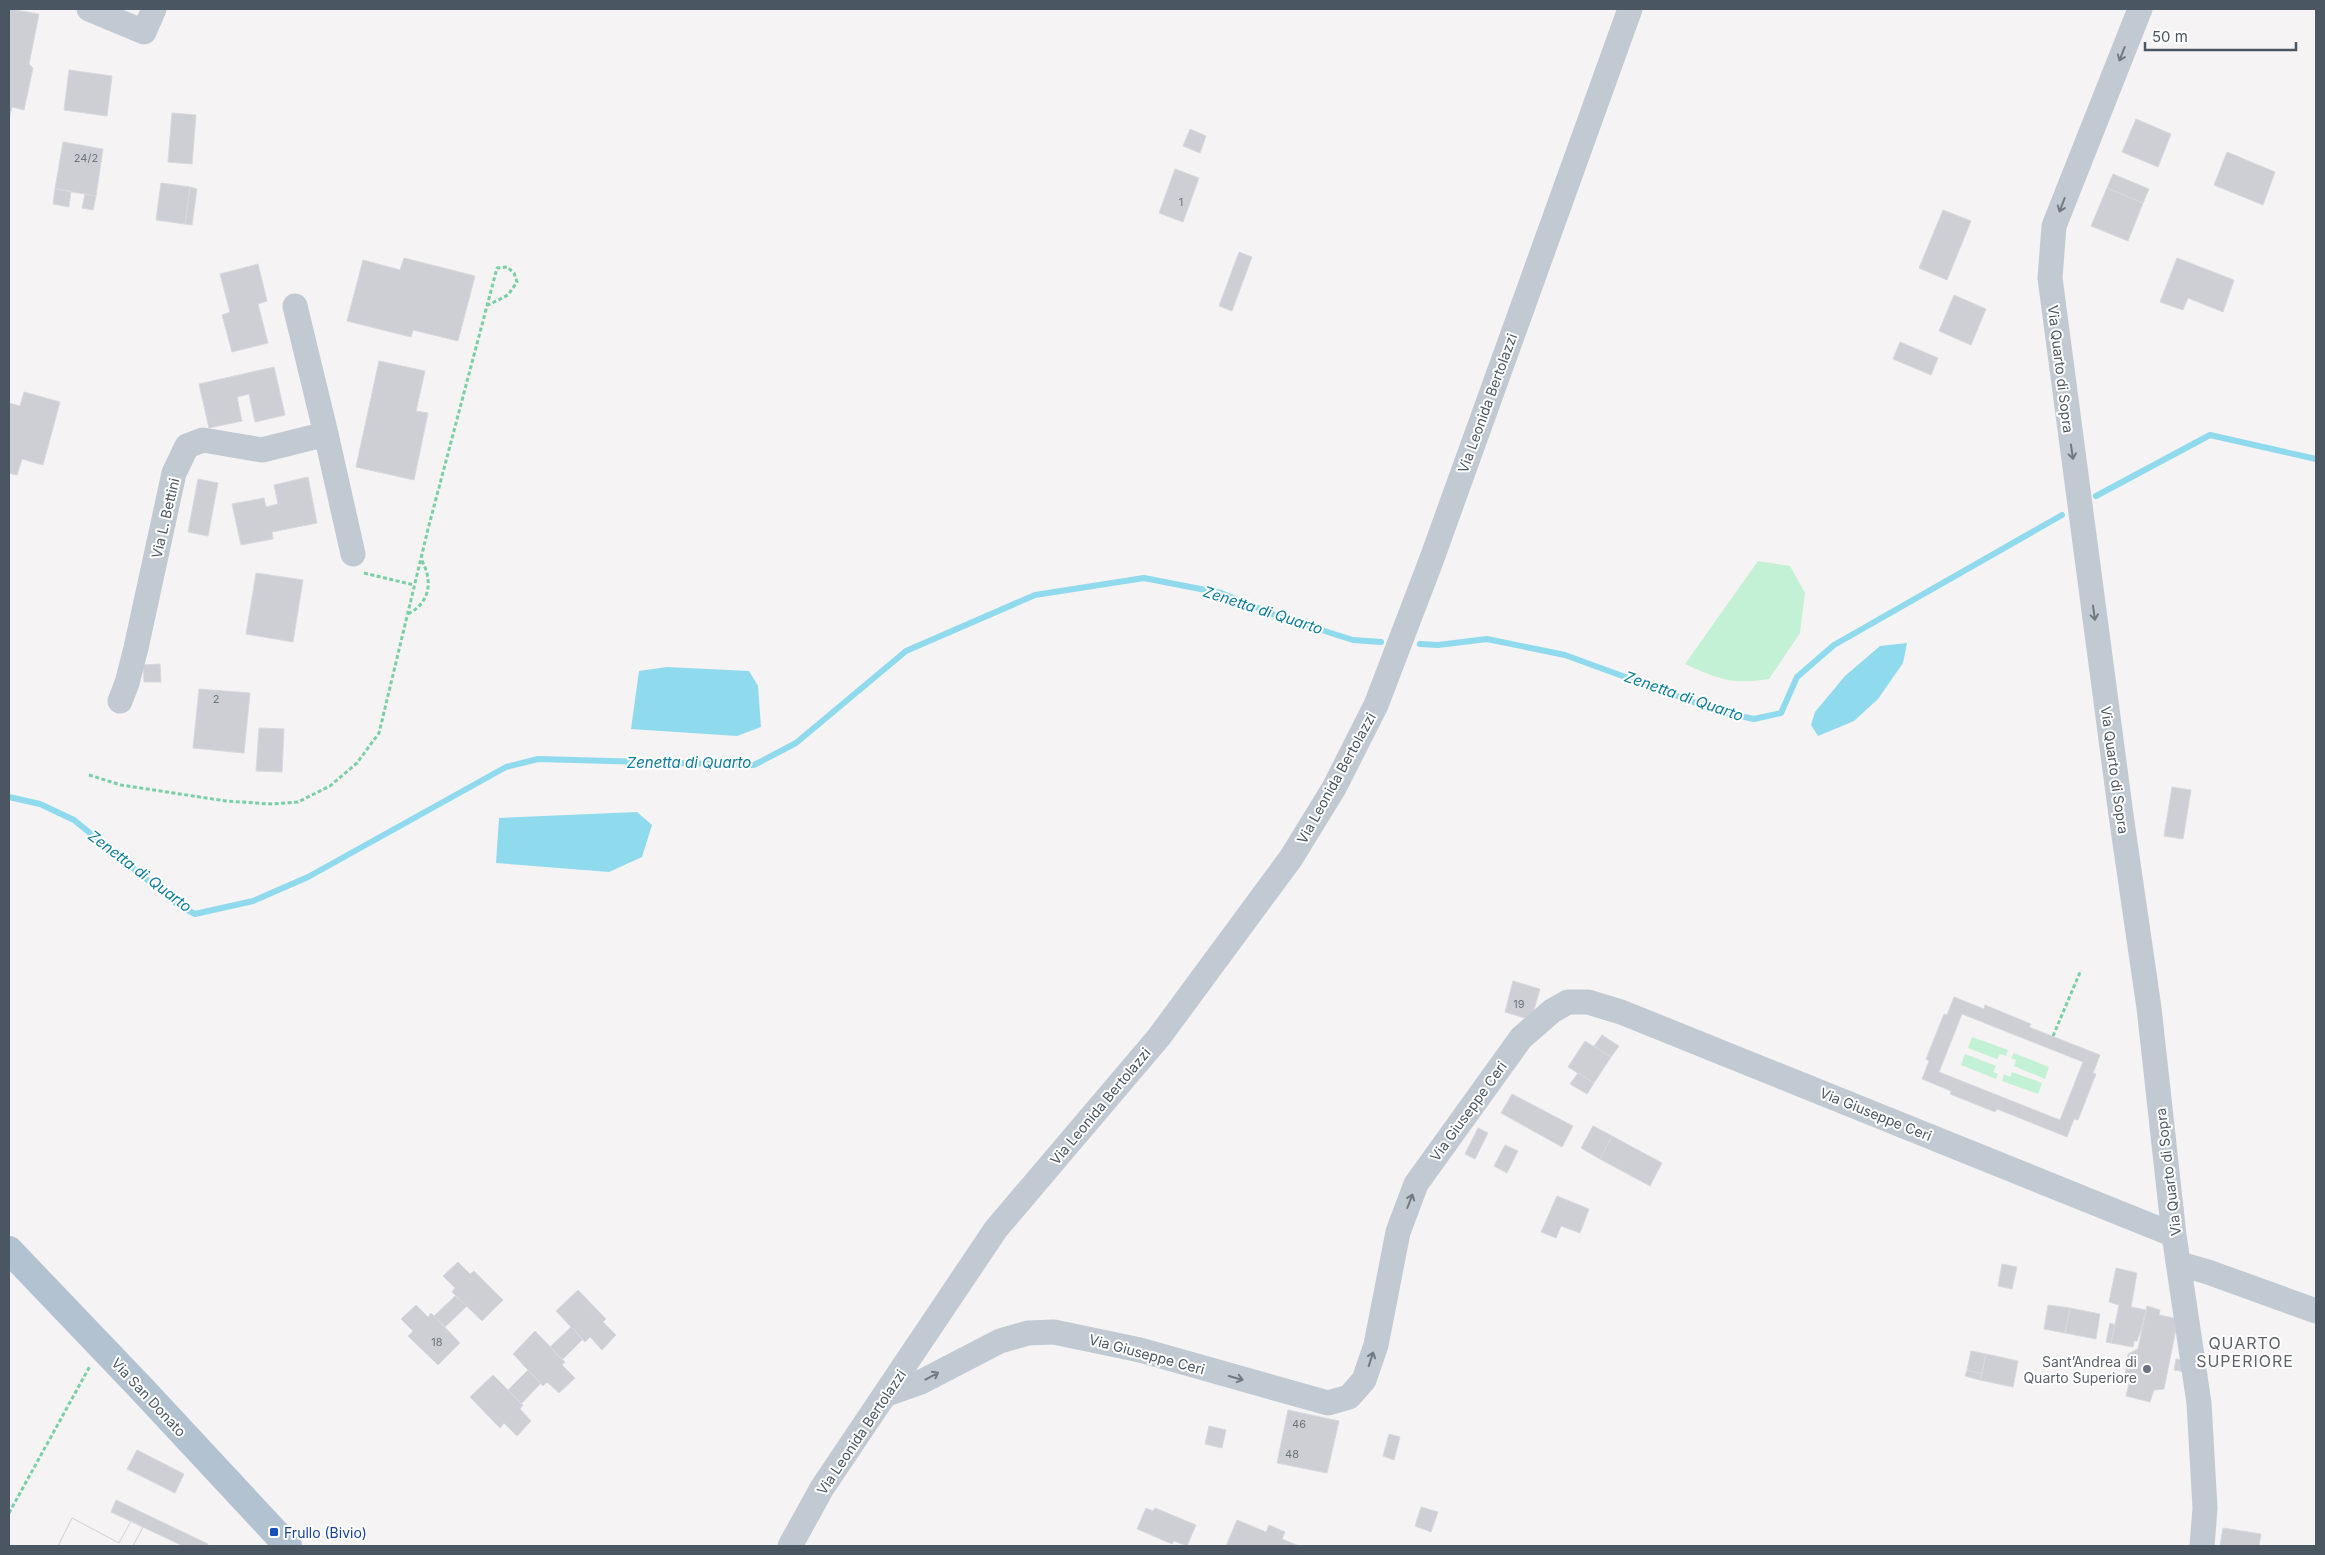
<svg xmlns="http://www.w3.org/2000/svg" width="2325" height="1555" font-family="Inter,sans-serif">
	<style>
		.green { fill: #c3f1d5 }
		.water { fill: #90daee }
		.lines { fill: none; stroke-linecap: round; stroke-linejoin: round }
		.stream { stroke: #90daee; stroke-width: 6 }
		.building { fill: #cdcfd5; stroke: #d7d9de; fill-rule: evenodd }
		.path { stroke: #7ad0a6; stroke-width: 3; stroke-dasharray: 4 2.5; stroke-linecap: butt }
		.minor { stroke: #c1cad2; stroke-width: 25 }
		.major { stroke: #b3c2d1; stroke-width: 28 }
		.oneway { stroke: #6e7983 }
		.worship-dot { fill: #6b7280; stroke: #fff; stroke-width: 2 }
		.transit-dot { fill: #1a4fb4; stroke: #fff; stroke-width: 2 }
		.labels { text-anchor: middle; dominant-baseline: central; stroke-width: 4; stroke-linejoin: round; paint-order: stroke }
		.number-label { font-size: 11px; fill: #6b747e }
		.street-label { font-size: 14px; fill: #4a5661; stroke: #fff }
		.worship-label { font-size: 14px; fill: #5b616d; stroke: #fff; text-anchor: end }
		.transit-label { font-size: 14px; fill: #164399; stroke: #fff; text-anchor: start }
		.water-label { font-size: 15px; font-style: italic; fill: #0c7c9b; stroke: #fff }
		.quarter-label { font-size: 16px; letter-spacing: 1px; fill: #5f6368; stroke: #fff }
	</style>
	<rect width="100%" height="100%" fill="#f5f3f3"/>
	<path class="green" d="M1758 561 1790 566 1805 593 1800 633 1769 679C1731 685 1719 679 1685 664Z
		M1972 1037 2008 1050 2006 1056 2000 1054 1997 1059 1968 1048Z
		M2014 1053 2049 1067 2045 1079 2014 1066 2016 1060 2011 1058Z
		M1965 1054 1996 1066 1993 1072 1998 1074 1996 1079 1961 1065Z
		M2012 1072 2042 1083 2038 1094 2002 1081 2004 1074 2010 1077Z"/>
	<path class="water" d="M1907 643 1903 663 1878 699 1854 721 1818 736 1811 725 1815 712 1845 676 1880 646Z
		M667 667 749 671 758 686 761 727 737 736 631 729 639 671Z
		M637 812 652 825 642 857 609 872 496 863 499 818Z"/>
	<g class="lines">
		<path class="stream" d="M2096 496 2210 435 2316 459
			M1420 644 1438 645 1487 639 1565 655 1721 712 1754 719 1781 713 1797 677 1834 645 2062 515
			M9 797 40 804 74 820 178 905 195 914 253 901 308 877 506 767 538 759 754 765 796 743 906 651 1035 595 1144 578 1221 593 1280 617 1353 640 1381 642"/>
	</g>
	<path class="building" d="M9 9 39 14 29 64 33 68 24 110 12 107 9 120Z
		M69 70 112 76 107 116 64 110Z
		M172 113 196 115 192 164 168 162Z
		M2136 119 2171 134 2158 167 2122 152Z
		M1190 129 1206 136 1200 153 1183 146Z
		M63 142 103 149 96 196 55 189Z
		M2227 152 2275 172 2263 205 2214 185Z
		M1175 169 1199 178 1183 222 1159 213Z
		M2113 174 2149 189 2143 203 2107 188Z
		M161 183 190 187 185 224 156 220Z
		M190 187 197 189 192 225 185 224Z
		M2107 188 2143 203 2128 241 2091 226Z
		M55 189 71 191 69 207 53 204Z
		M85 194 96 196 93 210 82 208Z
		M1943 210 1971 221 1947 280 1919 268Z
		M1239 252 1252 257 1232 311 1219 306Z
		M404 258 475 276 458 341 413 330 411 337 347 321 363 260 400 270Z
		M2177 258 2234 280 2223 312 2188 298 2183 310 2160 302Z
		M258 264 267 301 258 304 268 343 232 352 222 315 230 312 220 274Z
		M1954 295 1986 309 1971 345 1939 331Z
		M1900 342 1938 358 1931 375 1893 359Z
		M379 361 425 371 416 411 428 413 414 480 356 467Z
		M274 367 285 415 255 422 249 394 237 397 242 421 209 428 199 384Z
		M24 392 60 402 43 465 22 459 17 475 9 473V403L20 406Z
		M308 477 317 523 272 532 273 539 241 545 232 504 264 498 266 507 278 504 274 485Z
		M198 479 218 483 208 536 188 532Z
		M256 573 303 580 293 642 246 634Z
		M160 664 161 682H144L143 665Z
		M199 689 250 693 244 753 193 748Z
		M259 728 284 729 282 772 256 771Z
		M2172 787 2191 790 2183 839 2164 836Z
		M1513 981 1540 989 1531 1020 1505 1012Z
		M1954 997 1984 1009 1985 1005 2031 1024 2029 1027 2100 1055 2093 1073 2096 1074 2078 1120 2074 1119 2067 1137 1997 1109 1995 1112 1950 1094 1951 1091 1922 1079 1929 1061 1926 1059 1944 1014 1947 1015ZM1962 1014 2083 1062 2060 1120 1939 1072Z
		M1602 1035 1619 1046 1611 1057 1594 1046Z
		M1585 1041 1611 1057 1594 1083 1568 1067Z
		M1578 1073 1594 1083 1587 1094 1570 1084Z
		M1512 1094 1573 1126 1562 1147 1501 1113Z
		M1593 1126 1612 1136 1600 1159 1581 1148Z
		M1478 1128 1488 1133 1475 1159 1465 1154Z
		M1612 1136 1662 1163 1650 1186 1600 1159Z
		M1505 1145 1518 1151 1507 1173 1494 1166Z
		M1557 1196 1589 1209 1580 1233 1561 1226 1556 1238 1541 1232Z
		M458 1262 470 1274 474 1271 503 1300 482 1321 452 1292 455 1288 443 1276Z
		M2002 1264 2017 1267 2012 1289 1998 1286Z
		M2116 1268 2137 1273 2131 1307 2146 1310 2141 1330 2137 1341H2134L2133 1347 2111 1343 2119 1305 2109 1302Z
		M578 1290 606 1319 603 1322 616 1335 602 1350 590 1337 585 1342 556 1311Z
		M455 1296 467 1306 445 1327 434 1316Z
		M416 1305 428 1317 431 1313 460 1343 438 1365 408 1336 413 1331 401 1319Z
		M2048 1305 2070 1308 2065 1333 2044 1329Z
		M2147 1306 2160 1310 2159 1315 2178 1319 2164 1389 2154 1390 2150 1402 2126 1396 2129 1384H2124L2128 1354 2138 1349Z
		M2070 1308 2100 1314 2096 1339 2065 1333Z
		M2110 1323 2115 1325 2111 1343 2106 1342Z
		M571 1327 583 1339 562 1360 550 1347Z
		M535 1331 565 1362 562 1365 575 1378 559 1393 547 1382 543 1386 513 1354Z
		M1971 1351 1986 1354 1982 1374 1967 1370Z
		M1986 1354 2018 1361 2013 1387 1980 1380Z
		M2176 1359 2186 1361 2185 1372 2174 1370Z
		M528 1370 541 1383 521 1404 508 1390Z
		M1967 1370 1982 1374 1980 1380 1965 1376Z
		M493 1375 523 1405 520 1409 531 1421 517 1436 504 1423 500 1428 470 1397Z
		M1288 1410 1339 1421 1327 1473 1277 1463Z
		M1209 1426 1226 1430 1222 1448 1205 1444Z
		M1389 1434 1400 1437 1394 1460 1383 1456Z
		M137 1450 184 1474 175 1493 127 1469Z
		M116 1500 208 1544 207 1546H183L111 1512Z
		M1421 1507 1438 1512 1431 1532 1415 1526Z
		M1146 1508 1153 1511 1155 1508 1196 1525 1187 1546 1174 1541 1172 1544 1137 1529Z
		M72 1518 119 1543 131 1521 143 1527 133 1546H58Z
		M72 1518 119 1543 131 1521 143 1527 133 1546H58Z
		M1237 1520 1266 1532 1269 1525 1285 1532 1282 1539 1299 1546H1226Z
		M2223 1528 2261 1534 2259 1546H2220Z"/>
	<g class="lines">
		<path class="path" d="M364 573 414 585
			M408 614C431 602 433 580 421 559
			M89 775 121 785 226 801 271 804 298 802 330 786 357 763 379 733 428 529 497 268 507 267 514 273 517 282 508 295 488 305
			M2053 1036 2081 970
			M9 1513 90 1366"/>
		<path class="minor" d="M89 9 144 32 154 9
			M2140 9 2054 226 2050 278 2121 815 2149 1008 2174 1235 2199 1403 2205 1508 2202 1546
			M295 306 326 434
			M120 701 127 683 136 648 174 473 187 446 203 440 262 450 326 434 353 554
			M2180 1264 2208 1272 2316 1311
			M887 1394 921 1382 1000 1341 1028 1333 1054 1332 1140 1350 1328 1403 1349 1397 1364 1380 1376 1345 1398 1232 1416 1184 1521 1038 1552 1011 1568 1002H1588L1621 1012 2174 1235
			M790 1546 822 1488 996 1229 1159 1037 1291 858 1334 788 1376 705 1431 561 1630 9"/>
		<path class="major" d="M9 1250 140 1387 288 1546"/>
	</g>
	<defs><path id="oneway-shaft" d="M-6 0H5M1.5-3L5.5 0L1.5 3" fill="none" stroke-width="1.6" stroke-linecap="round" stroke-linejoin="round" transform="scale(1.25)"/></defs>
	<g class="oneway">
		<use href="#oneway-shaft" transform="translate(2122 54) rotate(111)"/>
		<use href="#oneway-shaft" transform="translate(2062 205) rotate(111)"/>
		<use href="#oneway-shaft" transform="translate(2072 452) rotate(82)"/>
		<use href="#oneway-shaft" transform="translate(2094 613) rotate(82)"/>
		<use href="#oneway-shaft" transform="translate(1410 1201) rotate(-69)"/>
		<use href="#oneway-shaft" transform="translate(1371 1359) rotate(-72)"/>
		<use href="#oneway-shaft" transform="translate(932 1376) rotate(-28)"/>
		<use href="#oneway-shaft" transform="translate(1236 1378) rotate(16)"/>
	</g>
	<circle class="worship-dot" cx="2147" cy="1369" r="5"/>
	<rect class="transit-dot" x="269" y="1527" width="10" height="10" rx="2.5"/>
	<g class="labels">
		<g class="number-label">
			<text x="86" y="158">24/2</text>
			<text x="1181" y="202">1</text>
			<text x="216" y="699">2</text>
			<text x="1519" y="1004">19</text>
			<text x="437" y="1342">18</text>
			<text x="1299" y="1424">46</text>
			<text x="1292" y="1454">48</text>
		</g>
		<g class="street-label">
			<text transform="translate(2061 369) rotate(83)">Via Quarto di Sopra</text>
			<text transform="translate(1487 403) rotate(-70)">Via Leonida Bertolazzi</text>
			<text transform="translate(165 518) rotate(-77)">Via L. Bettini</text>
			<text transform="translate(2115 770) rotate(82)">Via Quarto di Sopra</text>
			<text transform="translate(1336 778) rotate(-61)">Via Leonida Bertolazzi</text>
			<text transform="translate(1100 1106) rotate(-50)">Via Leonida Bertolazzi</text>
			<text transform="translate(1468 1111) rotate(-54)">Via Giuseppe Ceri</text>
			<text transform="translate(1876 1114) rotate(22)">Via Giuseppe Ceri</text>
			<text transform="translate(2168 1172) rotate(-97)">Via Quarto di Sopra</text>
			<text transform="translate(1147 1354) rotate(15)">Via Giuseppe Ceri</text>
			<text transform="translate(149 1397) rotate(47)">Via San Donato</text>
			<text transform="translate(861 1432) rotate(-56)">Via Leonida Bertolazzi</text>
		</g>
		<g class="worship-label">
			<text x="2137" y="1361">Sant’Andrea di<tspan x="2137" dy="16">Quarto Superiore</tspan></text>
		</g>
		<g class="transit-label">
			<text x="284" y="1532">Frullo (Bivio)</text>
		</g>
		<g class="water-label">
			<text transform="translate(1263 610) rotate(18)">Zenetta di Quarto</text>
			<text transform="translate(1684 696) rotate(19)">Zenetta di Quarto</text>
			<text x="689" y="762">Zenetta di Quarto</text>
			<text transform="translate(140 871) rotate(37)">Zenetta di Quarto</text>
		</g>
		<g class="quarter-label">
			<text x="2245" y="1343">QUARTO<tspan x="2245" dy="18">SUPERIORE</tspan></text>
		</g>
	</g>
	<rect width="2325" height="1555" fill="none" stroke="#4a5661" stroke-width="20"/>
	<path d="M2145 42v8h151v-8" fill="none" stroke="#4a5661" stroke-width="2.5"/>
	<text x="2152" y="42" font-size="15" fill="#4a5661" stroke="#ffffff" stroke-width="4" paint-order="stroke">50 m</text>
</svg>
